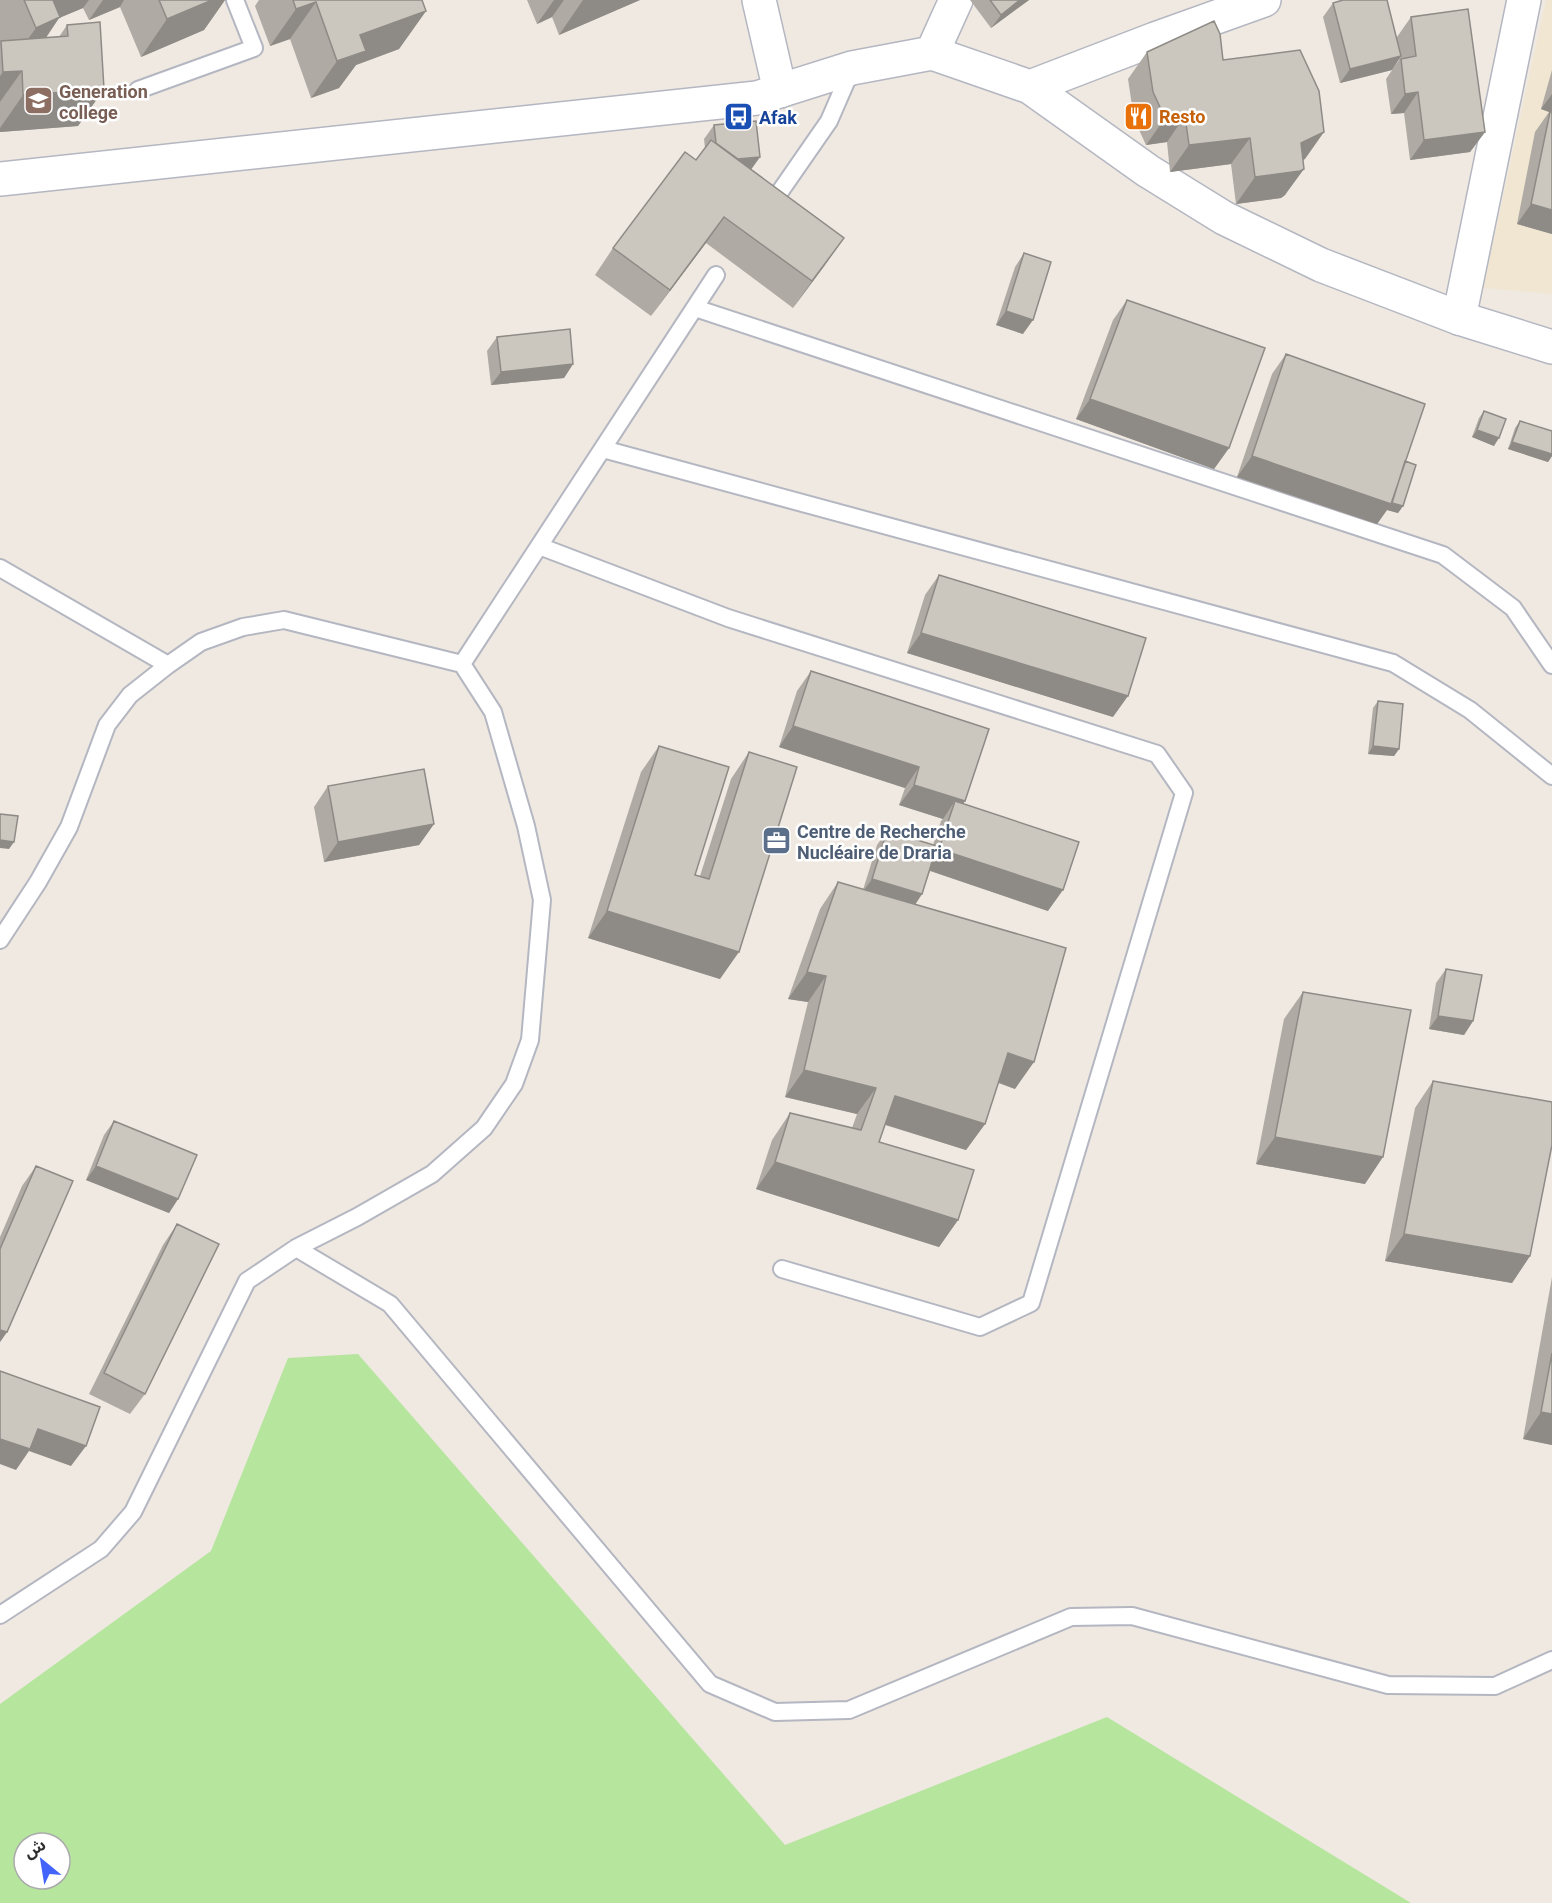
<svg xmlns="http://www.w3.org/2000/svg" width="1552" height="1903" font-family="Roboto,'Noto Sans Arabic',sans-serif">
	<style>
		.education { fill: #f0e6d1 }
		.green { fill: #b6e59e; fill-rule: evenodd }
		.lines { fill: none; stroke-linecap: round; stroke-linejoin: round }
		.lane-casing { stroke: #b4b7c1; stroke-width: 20 }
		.street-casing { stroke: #b4b7c1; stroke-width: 36 }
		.secondary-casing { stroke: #b4b7c1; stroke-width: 36 }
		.lane { stroke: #fff; stroke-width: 16 }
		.street { stroke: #fff; stroke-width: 33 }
		.secondary { stroke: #fff; stroke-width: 33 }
		.wall { fill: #afaba4 }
		.shaded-wall { fill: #8e8b86 }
		.building { fill: #cbc7bf; stroke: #8e8b86; stroke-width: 1.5 }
		.labels { text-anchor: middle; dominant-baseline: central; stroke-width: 5; stroke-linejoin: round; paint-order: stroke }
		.education-label { font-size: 18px; font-weight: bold; fill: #785e54; stroke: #fff; text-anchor: start }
		.food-label { font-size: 18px; font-weight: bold; fill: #c56008; stroke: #fff; text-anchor: start }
		.transit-label { font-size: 18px; font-weight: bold; fill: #164399; stroke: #fff; text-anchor: start }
		.service-label { font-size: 18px; font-weight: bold; fill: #4e5e75; stroke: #fff; text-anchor: start }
	</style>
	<rect width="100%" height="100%" fill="#efe9e1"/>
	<path class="education" d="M1546 0H1552V294L1483 288Z"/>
	<path class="green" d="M358 1354 785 1845 1107 1717 1411 1903H0V1704L211 1551 288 1358ZM24 1843H60V1879H24Z"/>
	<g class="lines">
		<defs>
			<path id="lane" d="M138 90 254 48 235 0
				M777 196 829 121 852 68
				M695 308 1443 555 1513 608 1552 665
				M603 449 1393 663 1470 710 1552 776
				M539 546 728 618 1157 754 1184 793 1031 1303 980 1327 782 1269
				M0 568 168 665
				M462 664 716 275
				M0 940 38 882 69 827 107 725 130 695 168 665 201 642 243 627 284 620 462 664 493 712 526 826 542 900 530 1040 514 1084 484 1128 432 1174 357 1217 296 1248 247 1281 133 1512 101 1549 0 1615
				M296 1248 390 1304 710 1684 775 1712 849 1710 1071 1617 1132 1616 1388 1685 1495 1686 1552 1660"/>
			<path id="street" d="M759 0 780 91
				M1459 318 1524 0"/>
			<path id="secondary" d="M932 53 956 0
				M1030 87 1148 171 1224 218 1321 265 1459 318 1552 347
				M0 179 757 98 852 68 932 53 1030 87 1155 39 1264 0"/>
		</defs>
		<use href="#lane" class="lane-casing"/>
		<use href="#street" class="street-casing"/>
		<use href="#secondary" class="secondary-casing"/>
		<use href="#lane" class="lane"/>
		<use href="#street" class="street"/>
		<use href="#secondary" class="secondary"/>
	</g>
	<path class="wall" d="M0 0H225L204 30 141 57 120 7 89 20 83 8 59 18 46 38 59 37 67 25 104 89 78 126 0 132Z
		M259 0H422L426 11 399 49 356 65 339 88 311 98 290 39 270 46 255 6Z
		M527 0H640L559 35 552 17 537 24Z
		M970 0H1029L991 28Z
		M1333 3 1397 37 1411 17 1485 132 1470 152 1410 160 1404 113 1391 114 1386 79 1399 60V59L1392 70 1340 83 1323 17Z
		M1147 52 1223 60 1305 159 1303 160 1285 195 1281 198 1236 204 1231 164 1170 172 1167 142 1146 145 1134 119 1128 79Z
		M1552 70V234L1517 224 1535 132 1549 112 1541 109Z
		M714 125 760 157 751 169 825 265 793 308 706 243 651 316 595 275 613 248 696 160 705 148 704 139Z
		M1024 253 1023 334 996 325 1015 267Z
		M1127 300 1229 448 1214 469 1076 419 1113 320Z
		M497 337 573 364 564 378 491 385 487 351Z
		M1286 354 1405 461 1403 506 1398 513 1387 510 1377 524 1237 477 1272 374Z
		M1484 411 1494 446 1472 437 1479 418Z
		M1520 421 1552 431V456L1548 462 1508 449 1515 428Z
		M939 575 1113 717 907 653 925 595Z
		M811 671 964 804 1048 911 930 871 922 894 915 904 1015 1089 998 1083 985 1124 966 1150 885 1125 879 1142 958 1220 939 1247 756 1189 772 1140 790 1113 852 1128 857 1114 785 1097 808 1002 788 999 820 909 838 882 863 890 877 845 887 831 933 845 941 821 943 819 899 805 905 788 779 747 797 691Z
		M1378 701 1399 749 1394 756 1368 754 1373 708Z
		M659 746 695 875 700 876 731 779 749 752 720 979 588 938 641 772Z
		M328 786 434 824 419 845 324 862 314 807Z
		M1446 969 1473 1021 1464 1035 1429 1029 1436 983Z
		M1303 992 1365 1184 1256 1164 1284 1019Z
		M1433 1081 1530 1256 1512 1283 1385 1261 1415 1108Z
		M114 1121 178 1199 169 1213 86 1180 104 1135Z
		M36 1166 7 1332 0 1342V1237L22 1186Z
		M177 1224 145 1394 130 1414 89 1394 163 1245Z
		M1552 1277V1445L1523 1439Z"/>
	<path class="shaded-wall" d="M48 0H89L83 8 59 18 34 55 9 65 36 28Z
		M103 0H124L120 7 89 20Z
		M212 0H225L204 30 141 57 167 19Z
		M554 0H564L552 17 537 24Z
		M583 0H640L559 35Z
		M1020 0H1029L991 28 1001 15Z
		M316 2 290 39 270 46 296 9Z
		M426 11 399 49 356 65 339 88 311 98 337 61 360 35Z
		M1401 56 1392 70 1340 83 1350 69Z
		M22 71 0 102V76L3 72Z
		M104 89 78 126 0 132V128L23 95Z
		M1418 92 1404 113 1391 114 1405 94Z
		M1552 94V113L1541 109Z
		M1185 116 1167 142 1146 145 1165 118Z
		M1324 132 1305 159 1282 169 1301 143Z
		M1485 132 1470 152 1410 160 1424 140Z
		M1250 138 1231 164 1170 172 1189 145Z
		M760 157 750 171 718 162Z
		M1304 169 1285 195 1281 198 1236 204 1255 177Z
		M1531 204 1552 210V234L1517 224Z
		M724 217 706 243 651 316 670 290Z
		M844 238 825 265 793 308 812 281Z
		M1006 311 1033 320 1023 334 996 325Z
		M573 364 564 378 491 385 501 372Z
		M1090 399 1229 448 1214 469 1076 419Z
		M1477 430 1499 438 1494 446 1472 437Z
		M1512 442 1552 454V456L1548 462 1508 449Z
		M1252 456 1403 506 1398 513 1387 510 1377 524 1237 477Z
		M921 633 1128 696 1113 717 907 653Z
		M793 726 919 767 905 788 779 747Z
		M1373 746 1399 749 1394 756 1368 754Z
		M914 785 965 801 951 821 955 801 943 819 899 805Z
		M434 824 419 845 324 862 338 842Z
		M0 840 14 842 9 849 0 848Z
		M939 849 1063 890 1048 911 925 869Z
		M872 879 922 894 913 908 862 893Z
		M607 911 739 952 720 979 588 938Z
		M807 972 826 976 808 1002 788 999Z
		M1438 1016 1473 1021 1464 1035 1429 1029Z
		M1008 1053 1034 1062 1015 1089 990 1079Z
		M804 1070 876 1088 857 1114 785 1097Z
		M895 1096 985 1124 966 1150 877 1122Z
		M1275 1137 1383 1157 1365 1184 1256 1164Z
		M775 1162 958 1220 939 1247 756 1189Z
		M96 1166 178 1199 169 1213 86 1180Z
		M1404 1234 1530 1256 1512 1283 1385 1261Z
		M0 1330 7 1332 0 1342Z
		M1541 1412 1552 1414V1445L1523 1439Z
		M38 1429 86 1446 71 1466 29 1451 16 1470 0 1464V1439Z"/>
	<path class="building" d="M24 0H53L60 17 36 28Z
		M159 0H212L167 19Z
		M293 0H422L426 11 360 35 366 51 337 61 316 2 296 9Z
		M990 0H1020L1001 15Z
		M1343 0H1387L1401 56 1350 69 1333 3Z
		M1468 9 1485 132 1424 140 1418 92 1405 94 1401 59 1416 56 1411 17Z
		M1214 21 1220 34 1223 60 1300 50 1319 91 1324 132 1301 143 1304 169 1300 171 1255 177 1250 138 1189 145 1185 116 1165 118 1153 92 1147 52Z
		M100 22 104 89 23 95 22 71 3 72 1 41 68 36 67 25Z
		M1550 112H1552V210L1531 204Z
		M756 121 760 157 738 159 716 143 714 125Z
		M711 140 844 238 812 281 724 217 670 290 613 248 685 152 696 160Z
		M1024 253 1051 262 1033 320 1006 311Z
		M1127 300 1265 348 1229 448 1090 399Z
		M570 329 573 364 501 372 497 337Z
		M1286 354 1425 404 1391 504 1252 456Z
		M1484 411 1506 419 1499 438 1477 430Z
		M1520 421 1552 431V454L1512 442Z
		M1405 461 1416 465 1403 506 1392 503Z
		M939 575 1146 638 1128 696 921 633Z
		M811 671 989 729 965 801 914 785 919 767 793 726Z
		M1378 701 1403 704 1399 749 1373 746Z
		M659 746 729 767 695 875 709 879 749 752 797 767 739 952 607 911Z
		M424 769 434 824 338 842 328 786Z
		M955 801 1079 842 1063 890 939 849Z
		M0 814 18 816 14 842 0 840Z
		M887 831 937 846 922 894 872 879Z
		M838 882 1066 948 1034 1062 1008 1053 985 1124 895 1096 879 1142 974 1170 958 1220 775 1162 790 1113 861 1130 876 1088 804 1070 826 976 807 972Z
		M1446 969 1482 975 1473 1021 1438 1016Z
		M1303 992 1411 1010 1383 1157 1275 1137Z
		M1433 1081 1552 1102V1145L1530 1256 1404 1234Z
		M114 1121 197 1155 178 1199 96 1166Z
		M36 1166 73 1181 7 1332 0 1330V1249Z
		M177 1224 219 1244 145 1394 104 1373Z
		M1552 1353V1414L1541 1412Z
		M0 1371 100 1407 86 1446 38 1429 30 1449 0 1439Z"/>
	<defs>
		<symbol id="school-square" viewBox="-11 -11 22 22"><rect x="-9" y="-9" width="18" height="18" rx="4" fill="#8d6e63" stroke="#fff"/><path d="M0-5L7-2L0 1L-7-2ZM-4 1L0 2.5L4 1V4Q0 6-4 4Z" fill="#fff"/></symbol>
		<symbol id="restaurant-square" viewBox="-11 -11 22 22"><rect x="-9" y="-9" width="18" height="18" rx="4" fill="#e8710a" stroke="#fff"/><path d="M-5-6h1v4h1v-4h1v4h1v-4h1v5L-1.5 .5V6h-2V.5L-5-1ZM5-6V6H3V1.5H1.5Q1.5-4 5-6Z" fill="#fff"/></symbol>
		<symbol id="bus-square" viewBox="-11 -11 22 22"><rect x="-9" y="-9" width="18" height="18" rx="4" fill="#1a4fb4" stroke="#fff"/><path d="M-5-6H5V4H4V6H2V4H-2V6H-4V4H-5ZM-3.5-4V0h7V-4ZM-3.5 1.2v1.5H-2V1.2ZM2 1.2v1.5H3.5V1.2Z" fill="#fff"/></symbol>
		<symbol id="office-square" viewBox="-11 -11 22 22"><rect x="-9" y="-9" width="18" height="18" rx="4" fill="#5c6f8a" stroke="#fff"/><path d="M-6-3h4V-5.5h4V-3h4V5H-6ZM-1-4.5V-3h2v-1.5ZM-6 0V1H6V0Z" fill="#fff"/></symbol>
	</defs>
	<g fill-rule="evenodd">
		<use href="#school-square" x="22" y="84" width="33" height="33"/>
		<use href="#restaurant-square" x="1122" y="100" width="33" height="33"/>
		<use href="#bus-square" x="722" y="100" width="33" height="33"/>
		<use href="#office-square" x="760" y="824" width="33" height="33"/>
	</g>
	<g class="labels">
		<g class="education-label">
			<text x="59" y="91">Generation<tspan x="59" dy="21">college</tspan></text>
		</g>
		<g class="food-label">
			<text x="1159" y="116">Resto</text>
		</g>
		<g class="transit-label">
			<text x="759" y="117">Afak</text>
		</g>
		<g class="service-label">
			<text x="797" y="831">Centre de Recherche<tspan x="797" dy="21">Nucléaire de Draria</tspan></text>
		</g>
	</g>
	<g transform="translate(42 1861) rotate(330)"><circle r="28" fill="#ffffff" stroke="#ababab" stroke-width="1.5"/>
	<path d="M0-4.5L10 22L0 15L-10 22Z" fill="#4264fb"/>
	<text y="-9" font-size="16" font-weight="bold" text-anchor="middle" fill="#2e2e2e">ش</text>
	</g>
</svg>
